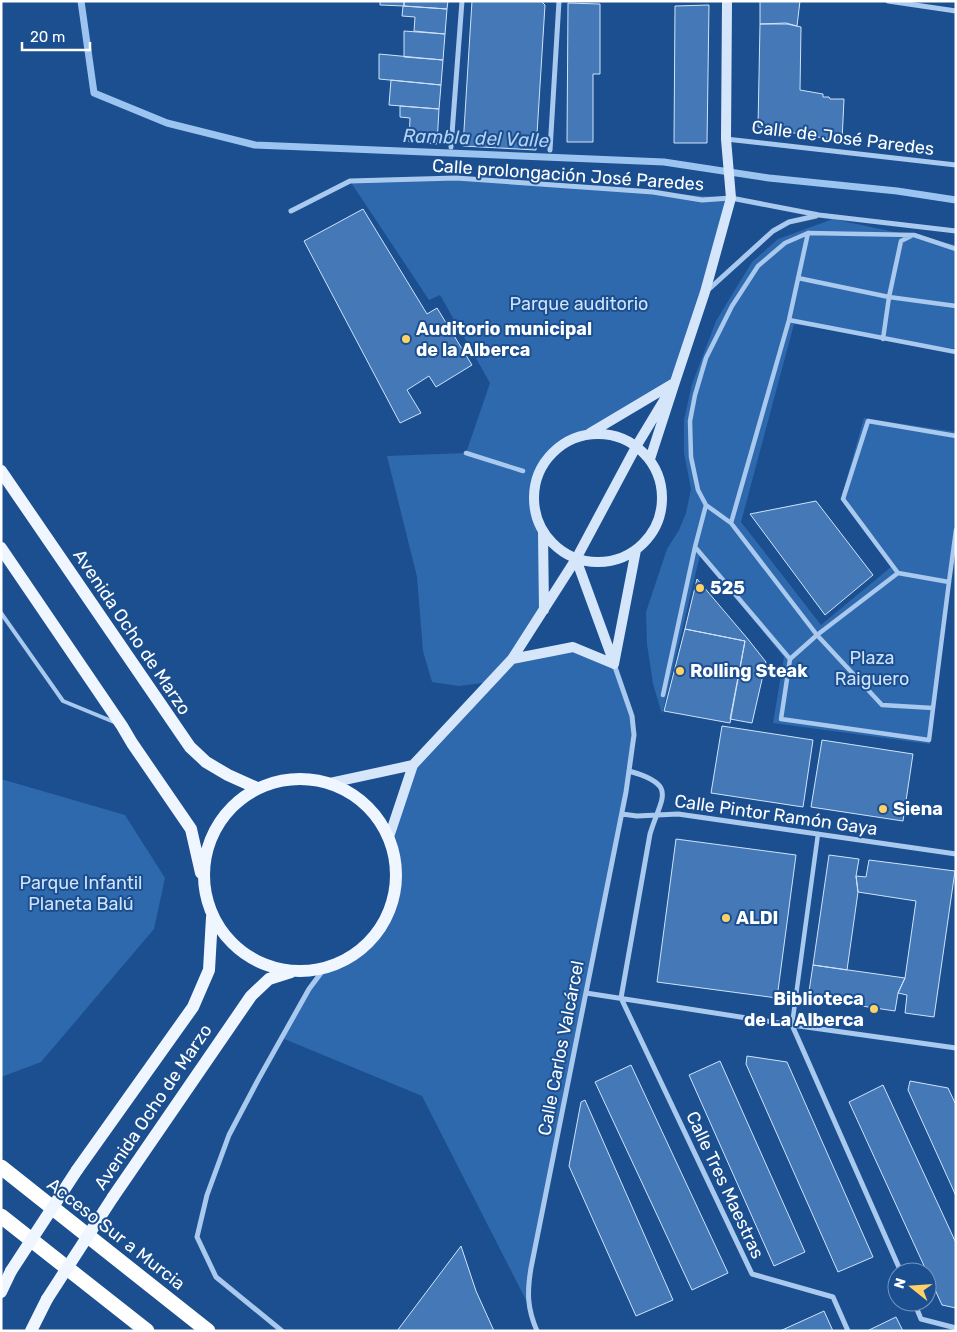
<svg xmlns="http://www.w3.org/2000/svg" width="957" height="1332" font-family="Rubik,sans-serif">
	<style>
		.green { fill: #2e69ad }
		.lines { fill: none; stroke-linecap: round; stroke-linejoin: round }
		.stream { stroke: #9cc4f0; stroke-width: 7 }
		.building { fill: #4478b7; stroke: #cfe3fa }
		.service { stroke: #a9c9ee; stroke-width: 4 }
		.pedestrian { stroke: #a9c9ee; stroke-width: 4.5 }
		.minor { stroke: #a9c9ee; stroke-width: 5 }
		.secondary { stroke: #d6e6fa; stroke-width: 10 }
		.primary { stroke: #f0f6ff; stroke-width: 12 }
		.motorway { stroke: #fff; stroke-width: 15 }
		.primary-bridge { stroke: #f0f6ff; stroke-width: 12 }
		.poi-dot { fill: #ffd166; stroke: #1b4f8f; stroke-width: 2 }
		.labels { text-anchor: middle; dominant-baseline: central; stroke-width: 4; stroke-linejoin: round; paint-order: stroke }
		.street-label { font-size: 18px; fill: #fff; stroke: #1b4f8f }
		.park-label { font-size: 18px; fill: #cfe3fa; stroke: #1b4f8f }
		.poi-label { font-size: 18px; font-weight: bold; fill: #fff; stroke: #1b4f8f; text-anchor: start }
		.water-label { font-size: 19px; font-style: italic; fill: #b5d3f5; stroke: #1b4f8f }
	</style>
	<rect width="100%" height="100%" fill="#1b4f8f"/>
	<path class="green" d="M456 178 731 198 675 382 589 433 568 441 550 454 541 467 534 488 535 511 543 532 544 610 513 659 573 647 614 664 632 716 631 758 531 1268 528 1304 422 1096 282 1038 304 999 324 969 358 953 381 928 395 897 397 864 390 834 413 765 490 682 459 686 432 682 423 651 417 577 387 456 466 453 490 383 440 295 429 300 350 181Z
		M833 219 956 245V349L794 324 741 522 821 625 891 567 841 499 864 418 956 432V544L933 708 930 744 773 723 784 657 700 555 662 714 653 684 647 644 646 612 667 549 679 530 686 513 691 489 684 453V420L692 384 716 321 752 262 778 239Z
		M1 779 125 815 165 878 154 929 41 1062 1 1077Z"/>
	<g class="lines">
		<path class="stream" d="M81 1 94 93 167 123 255 145 664 162 769 178 897 191 956 200"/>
	</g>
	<path class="building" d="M380 1H404V6L380 5Z
		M404 1H448L447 9 404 6Z
		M472 1H541L545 5 536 150 463 146Z
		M760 1H800L797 26 786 23 760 24Z
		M568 3 600 4V74H593V142H567Z
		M709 5 707 143H674L675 6Z
		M403 6 447 9 445 34 414 31 415 17 402 16Z
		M760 24H787L801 27 800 90 823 94V97H829L830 99H844L842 141 758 127Z
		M404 31 445 34 443 60 404 57Z
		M379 54 443 60 441 85 379 79Z
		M391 80 441 85 439 109 389 105Z
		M400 106 439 109 437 144 409 142 410 118 400 117Z
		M363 209 427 314 437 308 472 365 436 387 429 376 407 390 421 413 400 423 304 241Z
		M816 501 873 575 825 615 750 514Z
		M697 579 747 638 766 662 752 723 730 719 745 641 685 629Z
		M685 629 745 641 730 723 664 711Z
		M722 726 813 740 803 807 711 793Z
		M822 740 913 754 903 821 811 807Z
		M676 839 796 855 777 998 657 982Z
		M829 855 859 859 856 876 858 892 847 970 813 965Z
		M869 860 955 871 934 1017 905 1013 907 995 898 993 905 978 916 901 858 892 856 876 866 877Z
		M813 965 905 978 898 993 895 1011 808 998Z
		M747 1056 787 1062 873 1257 838 1272 746 1064Z
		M720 1061 805 1252 774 1266 689 1075Z
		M631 1065 728 1273 692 1290 595 1082Z
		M910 1081 948 1088 956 1105V1196L908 1090Z
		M883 1085 956 1243V1308L942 1305 849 1102Z
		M585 1100 673 1300 636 1316 569 1166 581 1102Z
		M461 1246 476 1291 494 1331H397Z
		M824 1311 833 1331H780Z
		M896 1317 903 1331H867Z"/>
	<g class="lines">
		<path class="service" d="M1 613 63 701 114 722"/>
		<path class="pedestrian" d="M956 249 914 235 808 233 789 320 956 352
			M798 278 889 297 956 306
			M883 339 889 297 901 241 911 236
			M466 453 523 471
			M706 505 698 490 691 457 690 421 695 395 706 358 732 306 758 266 785 243 808 233
			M731 523 789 320
			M898 573 843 499 868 421 956 436
			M949 582 929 740 781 719 790 659 817 635 898 573 949 582 956 530
			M790 659 695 547 706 505 731 523 817 635 882 705 933 708
			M663 695 695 547
			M792 1025 818 834"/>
		<path class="minor" d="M888 1 956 11
			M726 139 956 165
			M451 147 462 1
			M550 150 559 1
			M291 211 350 181 456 178 653 192 702 200 731 198 819 215 956 231
			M708 290 773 231 789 222 816 216
			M629 771C679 785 661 797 650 834L621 998 752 1274 833 1297 848 1331
			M622 814 637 816 678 814 956 854
			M586 993 792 1025 956 1048
			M792 1025 901 1272
			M914 1302 921 1319 956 1328
			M282 1331 216 1277 197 1237 207 1195 229 1135 258 1080 309 989 324 969
			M537 1331C527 1308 527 1292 531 1268L626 792 634 735 632 716 614 664"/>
		<path class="secondary" d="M590 433 674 383
			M534 498a64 64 0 1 1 128 0a64 64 0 1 1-128 0Z
			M650 459 675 382 705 292 731 198 726 139 727 1
			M543 532 544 610
			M576 559 614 663
			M512 659 573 647 614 664
			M614 664 636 550
			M330 783 413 765
			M390 834 413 765 512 659 576 559 637 445 675 382"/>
		<path class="primary" d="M1 471 190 747 206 762 228 775 257 788
			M1 548 122 726 132 743 191 829 201 873
			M204 875a96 96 0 1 1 192 0a96 96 0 1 1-192 0Z
			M77 1170 193 1007 209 970 212 917
			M113 1197 251 996 269 979 291 972
			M1 1292 11 1271
			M31 1331 47 1299"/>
		<path class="motorway" d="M1 1167 208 1331
			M1 1216 147 1331"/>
		<path class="primary-bridge" d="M11 1271 77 1170
			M47 1299 113 1197"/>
	</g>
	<g class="poi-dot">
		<circle cx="406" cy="339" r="5"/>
		<circle cx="700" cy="588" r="5"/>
		<circle cx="680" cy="671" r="5"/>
		<circle cx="883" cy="809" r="5"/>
		<circle cx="726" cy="918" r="5"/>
		<circle cx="874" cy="1009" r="5"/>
	</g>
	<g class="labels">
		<g class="street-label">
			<text transform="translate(843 138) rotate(7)">Calle de José Paredes</text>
			<text transform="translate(568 175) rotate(4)">Calle prolongación José Paredes</text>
			<text transform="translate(132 632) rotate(56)">Avenida Ocho de Marzo</text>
			<text transform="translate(776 815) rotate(8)">Calle Pintor Ramón Gaya</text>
			<text transform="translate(561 1048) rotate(-79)">Calle Carlos Valcárcel</text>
			<text transform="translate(153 1107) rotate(-56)">Avenida Ocho de Marzo</text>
			<text transform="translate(725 1185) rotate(65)">Calle Tres Maestras</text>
			<text transform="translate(116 1234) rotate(38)">Acceso Sur a Murcia</text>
		</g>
		<g class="park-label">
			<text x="579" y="304">Parque auditorio</text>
			<text x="872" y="658">Plaza<tspan x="872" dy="21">Raiguero</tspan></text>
			<text x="81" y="883">Parque Infantil<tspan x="81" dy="21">Planeta Balú</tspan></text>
		</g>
		<g class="poi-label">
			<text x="416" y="329">Auditorio municipal<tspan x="416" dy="21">de la Alberca</tspan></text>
			<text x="710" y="588">525</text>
			<text x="690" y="671">Rolling Steak</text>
			<text x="893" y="809">Siena</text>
			<text x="736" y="918">ALDI</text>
			<text x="864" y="999" text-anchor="end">Biblioteca<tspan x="864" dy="21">de La Alberca</tspan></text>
		</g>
		<g class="water-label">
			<text transform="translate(476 138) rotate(2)">Rambla del Valle</text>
		</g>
	</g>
	<rect width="957" height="1332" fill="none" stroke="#ffffff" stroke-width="5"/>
	<g transform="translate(912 1287) rotate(287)"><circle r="24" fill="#1b4f8f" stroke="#7695bc"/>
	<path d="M0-4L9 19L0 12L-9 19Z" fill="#ffd166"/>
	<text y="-8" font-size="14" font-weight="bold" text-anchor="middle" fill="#ffffff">N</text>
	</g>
	<path d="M22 42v8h68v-8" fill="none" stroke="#ffffff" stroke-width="2.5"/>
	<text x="30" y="42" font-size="15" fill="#ffffff" stroke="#1b4f8f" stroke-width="4" paint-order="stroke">20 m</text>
</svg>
